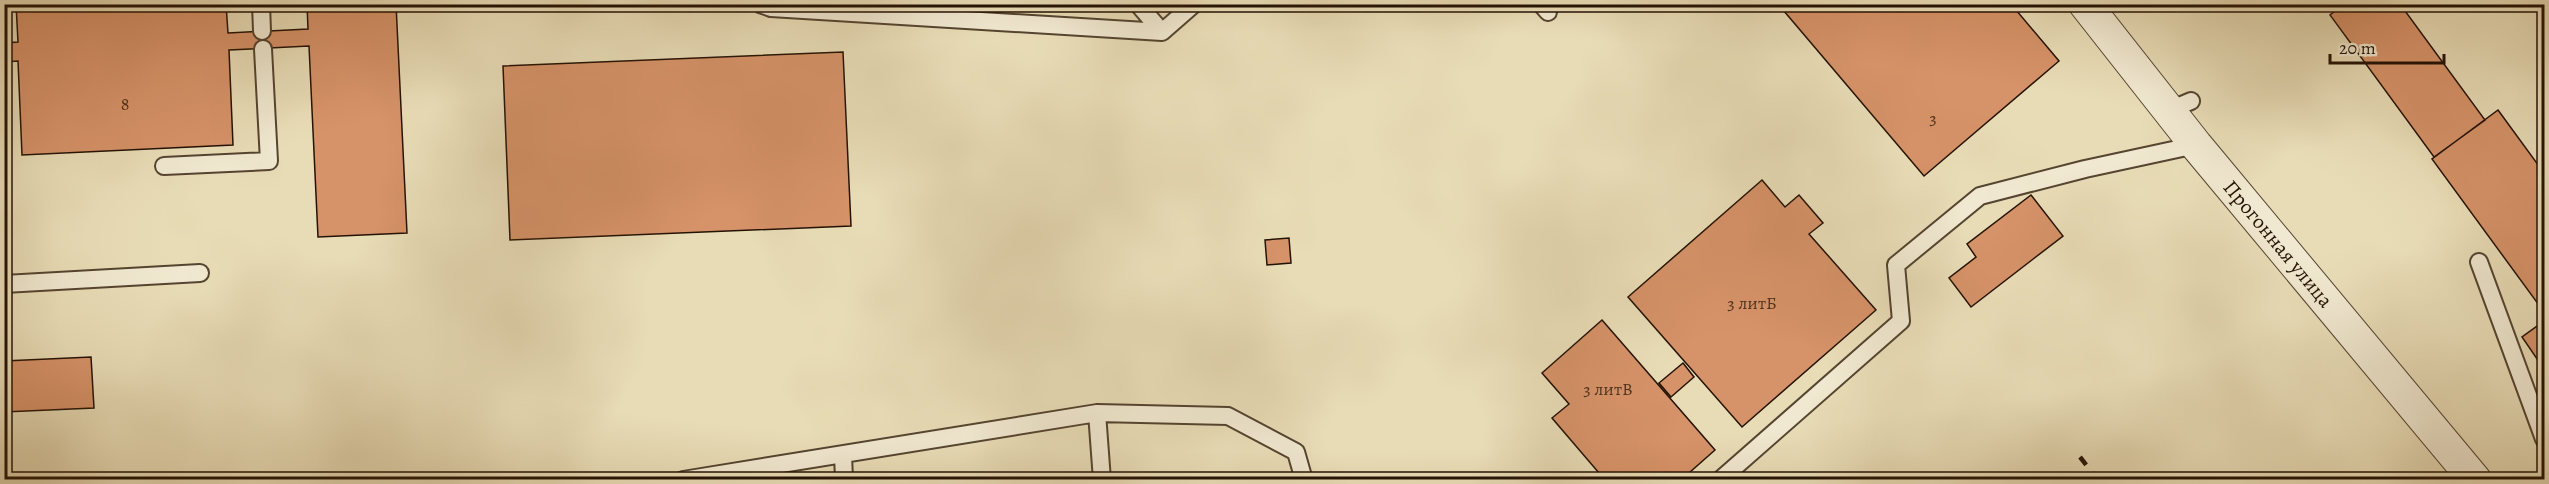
<svg xmlns="http://www.w3.org/2000/svg" width="2549" height="484" font-family="Alegreya,serif">
	<style>
		.building { fill: #d69268; stroke: #241204; stroke-width: 1.5 }
		.lines { fill: none; stroke-linecap: round; stroke-linejoin: round }
		.service-casing { stroke: #554430; stroke-width: 20 }
		.minor-casing { stroke: #554430; stroke-width: 34 }
		.service { stroke: #f0e8d0; stroke-width: 16 }
		.minor { stroke: #f0e8d0; stroke-width: 32 }
		.rail { stroke: #241204; stroke-width: 4.5; stroke-dasharray: 10 10; stroke-linecap: butt }
		.labels { text-anchor: middle; dominant-baseline: central; stroke-width: 4.5; stroke-linejoin: round; paint-order: stroke }
		.number-label { font-size: 18px; fill: #50321d }
		.street-label { font-size: 21px; fill: #241204; stroke: #f0e8d0 }
	</style>
	<rect width="100%" height="100%" fill="#e8dcb6"/>
	<filter id="stains"><feTurbulence type="fractalNoise" baseFrequency=".00333" numOctaves="4"/><feColorMatrix values="0 0 0 0 .2 0 0 0 0 .09 0 0 0 0 .02 0 0 0 .5 -.17"/></filter>
	<radialGradient id="worn" r=".72"><stop offset=".6" stop-color="#630" stop-opacity="0"/><stop offset="1" stop-color="#630" stop-opacity=".3"/></radialGradient>
	<path class="building" d="M16 4H226L228 33 308 29 307 4H396L407 233 318 237 309 46 229 50 233 145 22 155 18 61 4 62V43L18 42Z
		M1778 4H2011L2059 61 1924 176Z
		M2344 4H2400L2485 120 2434 157 2330 15Z
		M843 52 851 226 510 240 503 66Z
		M2498 110 2544 173V312L2432 159Z
		M1762 180 1785 207 1799 195 1823 223 1809 234 1876 310 1742 427 1628 297Z
		M2031 195 2063 236 1971 307 1949 278 1976 257 1967 244Z
		M1289 238 1291 263 1267 265 1265 240Z
		M1602 320 1715 450 1681 480H1605L1552 418 1569 404 1542 373Z
		M2544 321V369L2522 337Z
		M91 357 94 408 4 412V361Z
		M1683 363 1694 377 1671 397 1659 383Z"/>
	<g class="lines">
		<defs>
			<path id="service" d="M261 4 262 31
				M760 4 771 8 1162 32 1194 4
				M1138 4 1162 32
				M1541 4 1548 12
				M2170 110 2191 101
				M164 166 269 161 263 49
				M2479 262 2544 439
				M4 284 200 273
				M1097 413 1102 480
				M843 454 844 480
				M683 480 1097 413 1228 416 1296 452 1304 480
				M1720 480 1901 321 1896 265 1980 196 2085 169 2196 145"/>
			<g id="minor">
				<path id="s1" d="M2085 4 2196 145 2475 480"/>
			</g>
		</defs>
		<use href="#service" class="service-casing"/>
		<use href="#minor" class="minor-casing"/>
		<use href="#service" class="service"/>
		<use href="#minor" class="minor"/>
		<path class="rail" d="M2080 457 2098 480
			M2062 473 2067 480"/>
	</g>
	<g class="labels">
		<g class="number-label">
			<text x="125" y="104">8</text>
			<text x="1933" y="118">3</text>
			<text x="1752" y="303">3 литБ</text>
			<text x="1608" y="389">3 литВ</text>
		</g>
		<g class="street-label">
			<text stroke="none"><textPath href="#s1" startOffset="308">Прогонная улица</textPath></text>
		</g>
	</g>
	<rect width="2549" height="484" fill="none" stroke="#e8dcb6" stroke-width="24"/>
	<rect x="6" y="6" width="2537" height="472" fill="none" stroke="#241204" stroke-width="3"/>
	<rect x="12" y="12" width="2525" height="460" fill="none" stroke="#241204" stroke-width="1.5"/>
	<path d="M2330 54v9h114v-9" fill="none" stroke="#241204" stroke-width="3"/>
	<text x="2339" y="54" font-size="18" fill="#241204" stroke="#f0e8d0" stroke-width="4.5" paint-order="stroke">20 m</text>
	<rect width="100%" height="100%" filter="url(#stains)"/>
	<rect width="100%" height="100%" fill="url(#worn)"/>
</svg>
